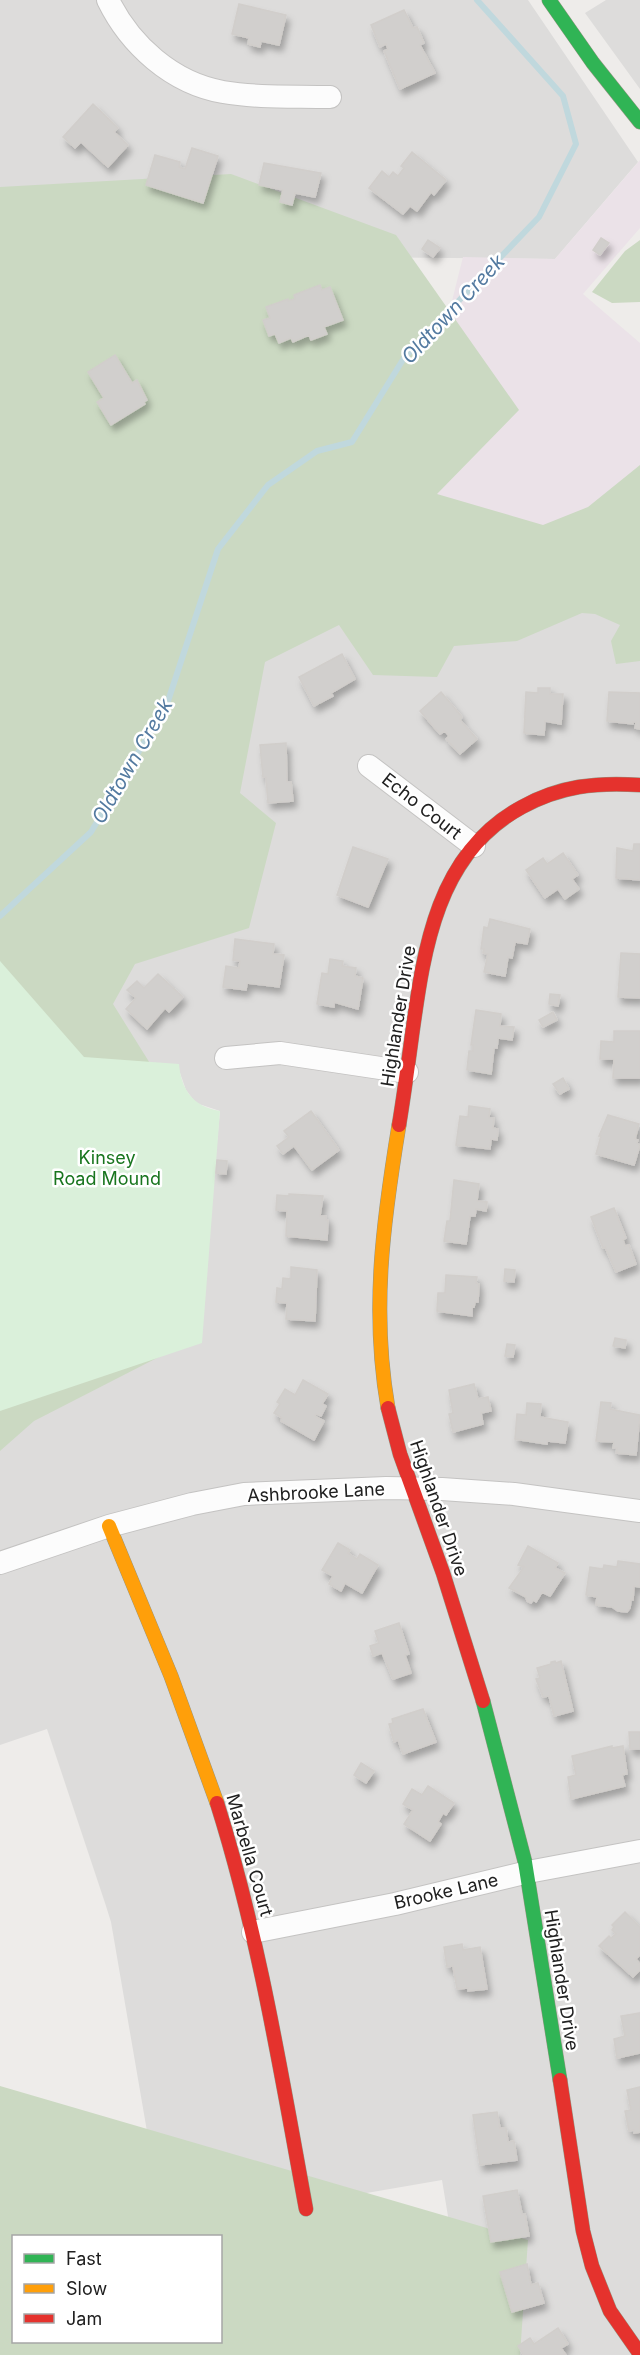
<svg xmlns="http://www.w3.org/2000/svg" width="640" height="2355" font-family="Inter,sans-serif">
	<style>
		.residential { fill: #dddcdb }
		.industrial { fill: #ebe2e8 }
		.forest { fill: #cbd9c2; fill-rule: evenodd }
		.park { fill: #daf0da }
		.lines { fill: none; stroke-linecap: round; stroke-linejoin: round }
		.stream { stroke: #c0d8dd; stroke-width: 6 }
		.building { fill: #d1cfcd; stroke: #d1cecb; stroke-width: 1.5; filter: url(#shadow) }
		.street-casing { stroke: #c4c3c2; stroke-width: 24 }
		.fast-casing { stroke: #959683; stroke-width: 15 }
		.slow-casing { stroke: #959683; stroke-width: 15 }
		.jam-casing { stroke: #959683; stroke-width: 15 }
		.street { stroke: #fcfcfc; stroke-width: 22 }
		.fast { stroke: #30b455; stroke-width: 14 }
		.slow { stroke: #ff9f0a; stroke-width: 14 }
		.jam { stroke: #e5322d; stroke-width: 14 }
		.labels { text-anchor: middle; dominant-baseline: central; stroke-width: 5; stroke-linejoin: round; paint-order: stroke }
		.street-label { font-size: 18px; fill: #202020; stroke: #fff }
		.park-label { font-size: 18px; fill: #18751e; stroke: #fff }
		.water-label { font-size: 20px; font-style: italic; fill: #537aa0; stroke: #fff }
	</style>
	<defs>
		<filter id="shadow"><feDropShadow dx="3.5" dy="6" stdDeviation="3" flood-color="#0004"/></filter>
	</defs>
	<rect width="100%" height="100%" fill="#eeecea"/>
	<path class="residential" d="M0 0H528L638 162 555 259 0 254Z
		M606 0H640V89L585 13Z
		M123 604 640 605V2355H471L442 2180 326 2200 165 2236 111 1922 106 1906 47 1729 0 1745V1411L214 1175 220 1111 196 1103 186 1090 180 1073 84 1057 0 961Z"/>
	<path class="industrial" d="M640 160V228L583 294 640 343V476L540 599 390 548 463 257 555 259Z"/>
	<path class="forest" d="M231 174 396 235 519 410 437 494 543 525 588 507 640 465V661L616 664 611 641 620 625 595 614 582 613 517 641 454 646 437 677 373 675 339 625 265 662 240 793 276 823 249 928 135 964 113 1004 166 1089 194 1339 34 1421 0 1451V187Z
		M640 240V302L612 303 592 292 625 251Z
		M0 2086 528 2240 520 2355H0ZM14 2236H220V2342H14Z"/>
	<path class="park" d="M0 961 84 1057 179 1064C181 1089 193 1107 220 1111L202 1343 0 1411Z"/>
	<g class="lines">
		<path class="stream" d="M0 916 91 832 167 704 218 549 268 485 317 451 352 442 404 358 539 217 576 144 563 96 477 0"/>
	</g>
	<path class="building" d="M239 4 286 15 279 45 261 41 260 47 248 44 249 38 232 34Z
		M404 10 413 28 417 27 424 43 420 45 435 73 400 89 384 51 388 49 386 44 380 47 371 25Z
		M93 104 118 128 114 132 128 145 108 167 81 142 75 148 63 137Z
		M192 148 218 156 203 203 146 185 155 155 180 162 179 167 185 169Z
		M412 152 446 180 434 195 431 192 417 211 410 206 403 214 369 188 382 171 389 177 393 172 398 176 404 168 401 166Z
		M264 163 321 173 315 197 295 193 292 205 280 202 283 190 259 185Z
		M601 238 609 243 600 255 593 250Z
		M428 240 440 248 433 257 422 249Z
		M320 285 322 290 330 287 343 320 324 327 327 334 311 340 309 335 293 342 291 338 279 343 275 334 269 336 263 320 270 318 266 307 288 299V301L295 299 294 295Z
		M115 355 132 383 137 380 147 400 144 402 145 404 111 425 97 402 104 398 88 372Z
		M342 654 355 679 331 693 333 696 314 706 299 677Z
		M538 688H550V694H563L561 724 545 721 544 735 524 733 526 692 538 693Z
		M441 692 462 717 460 720 477 739 460 754 446 739 449 736 445 731 440 734 420 711Z
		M609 692 640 693V729L635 728 636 722H633V724L607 721Z
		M286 743 287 782H291L293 801 268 803 266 777H263L260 745Z
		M634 844H640V880L616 878 617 848 633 851Z
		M353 847 388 859 368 907 337 895Z
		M563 853 578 875 572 879 579 889 565 899 558 889 545 898 526 870 543 858 547 864Z
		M490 919 530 929 527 944 515 942 512 958 508 957 505 976 484 972 488 954 483 953 484 949H481L484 927 488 928Z
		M235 939 274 944 273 954 284 955 279 987 247 983 246 990 223 987 226 966 239 968 240 961 233 960Z
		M621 953 640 954V998L618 997Z
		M330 959 343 961 342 966 356 968 355 976 363 978 358 1009 334 1002V1007L317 1004 322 973 328 974Z
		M158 974 183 997 169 1012 165 1008 147 1029 126 1009 136 998 127 990 137 981 144 988Z
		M550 994 560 995 558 1006 549 1004Z
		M476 1010 501 1014 500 1026 514 1027 512 1040 498 1038 497 1048H494L491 1074 467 1070 469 1051H473V1045H471Z
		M553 1012 557 1020 543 1027 539 1020Z
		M614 1031H640V1078H613L614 1059H600L601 1041 614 1042Z
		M563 1078 569 1089 560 1094 553 1084Z
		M469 1106 490 1109 489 1118H494L493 1128 498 1129 497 1140 491 1139 490 1149 456 1145 460 1116 468 1117Z
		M311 1111 339 1150 312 1170 294 1146 283 1154 277 1146 289 1137 284 1131Z
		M608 1115 639 1124 635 1139 638 1140 637 1143 640 1145 634 1165 596 1154 601 1136H599Z
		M217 1160 227 1161 226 1174 216 1173Z
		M454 1180 479 1184 477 1201 487 1202 486 1211 476 1209 475 1216H470L466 1244 444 1241 447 1221H450Z
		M289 1194 323 1196 320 1216H326V1220H328L327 1240 286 1236 287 1211 276 1210 277 1195 289 1196Z
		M614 1208 626 1238 623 1240 625 1246 629 1245 636 1264 616 1272 605 1247 603 1248 591 1217Z
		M291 1267 317 1270 315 1321 286 1319 287 1303 276 1302 277 1288 282 1289 283 1278 291 1279Z
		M505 1269 515 1270 514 1282 504 1281Z
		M446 1275 477 1277 476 1283 479 1284 478 1302H475L474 1307 472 1306V1316L437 1311 438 1293H445Z
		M615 1338 626 1340 625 1348 613 1346Z
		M507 1344 515 1345 513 1357 505 1356Z
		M303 1380 328 1394 322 1404 326 1406 321 1416 316 1414 315 1416 324 1421 314 1440 281 1421 282 1418 274 1413 280 1404 277 1402 285 1389 295 1395Z
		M474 1384 478 1399 488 1397 491 1411 481 1413 483 1424 453 1432 449 1414 453 1413 449 1390Z
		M601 1402 611 1403 610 1409 640 1415 636 1455 616 1453 617 1448H613L614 1442 596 1441Z
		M527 1403 541 1404 540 1417 568 1422 565 1443 547 1441V1444L515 1439 517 1414 526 1415Z
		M338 1543 350 1550 348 1553 357 1559 360 1554 378 1565 362 1593 345 1583 341 1591 329 1584 333 1576 322 1570Z
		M528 1546 558 1563 555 1568 565 1573 550 1596 542 1592 536 1602 533 1600 531 1603 527 1601 526 1597 509 1588 524 1567 518 1565Z
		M618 1561 640 1564V1587L634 1586 633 1600H631L630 1608 627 1612 618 1611 612 1607 596 1605 597 1597 586 1595 590 1567 603 1569 604 1565 617 1567Z
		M399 1623 409 1654 405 1655 411 1673 393 1679 382 1653 373 1656 370 1646 379 1643 375 1631Z
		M555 1661 556 1663 561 1661 573 1711 554 1716 549 1696 543 1697 536 1679 540 1678 537 1668 551 1664V1662Z
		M423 1709 436 1742 403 1754 398 1740 394 1742 389 1724 393 1723 392 1719Z
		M629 1732H640V1749H630Z
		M612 1746V1748L623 1746 627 1774 622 1775 625 1786 571 1799 568 1777 576 1775 572 1756Z
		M361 1763 374 1771 366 1783 354 1775Z
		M428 1786 454 1803 446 1815 443 1813 438 1822 441 1824 430 1841 404 1824 413 1810 403 1804 412 1789 422 1795Z
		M625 1912 640 1927V1955L636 1959 640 1964V1970L633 1977 599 1946 609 1936 611 1938 616 1934 612 1930 614 1927 612 1925Z
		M462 1944 463 1950 480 1947 487 1989 468 1991V1988L457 1989 453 1966 447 1967 444 1947Z
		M640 2013V2053L617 2058 614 2039 625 2036 621 2016Z
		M640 2087V2132L634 2133V2130L629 2131 625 2111 631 2110 627 2090Z
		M497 2112 500 2128H506L508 2142 514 2141 517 2160 480 2165 473 2115Z
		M517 2190 522 2214H525L529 2236 491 2242 483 2196Z
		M527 2264 531 2285 538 2283 544 2303 512 2312 500 2272Z
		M558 2328 568 2344 561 2348 566 2355H524L518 2346 530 2338 534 2344Z"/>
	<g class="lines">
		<defs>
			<path id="street" d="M108 0C130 45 172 83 223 92 258 98 294 96 330 97
				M369 766 474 846
				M226 1058 280 1053 407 1072
				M0 1563 109 1526 192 1504 244 1494 386 1488 442 1489 514 1494 640 1511
				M253 1932 395 1904 528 1872 640 1851"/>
			<path id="fast" d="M549 0 593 63 640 122
				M483 1701 525 1862 560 2080"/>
			<path id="slow" d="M388 1408C371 1311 383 1222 399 1125
				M109 1526 171 1676 217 1803"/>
			<path id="jam" d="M399 1125C404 1095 408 1065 412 1035 424 948 437 853 522 807 560 786 596 782 640 785
				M388 1408 400 1454 443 1573 483 1701
				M217 1803C259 1936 281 2073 306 2209
				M560 2080 583 2231 592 2266 610 2311 640 2354"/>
		</defs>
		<use href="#street" class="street-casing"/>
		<use href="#fast" class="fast-casing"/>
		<use href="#slow" class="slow-casing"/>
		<use href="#jam" class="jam-casing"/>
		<use href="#street" class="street"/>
		<use href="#fast" class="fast"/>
		<use href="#slow" class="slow"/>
		<use href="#jam" class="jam"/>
	</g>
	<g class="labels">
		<g class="street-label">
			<text transform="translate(422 806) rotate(38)">Echo Court</text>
			<text transform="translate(398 1016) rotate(-81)">Highlander Drive</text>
			<text transform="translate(316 1492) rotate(-3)">Ashbrooke Lane</text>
			<text transform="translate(439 1508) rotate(71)">Highlander Drive</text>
			<text transform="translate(250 1855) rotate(74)">Marbella Court</text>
			<text transform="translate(446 1891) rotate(-13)">Brooke Lane</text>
			<text transform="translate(562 1980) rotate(81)">Highlander Drive</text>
		</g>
		<g class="park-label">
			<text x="107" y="1157">Kinsey<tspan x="107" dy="21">Road Mound</tspan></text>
		</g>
		<g class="water-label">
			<text transform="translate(453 309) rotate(-47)">Oldtown Creek</text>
			<text transform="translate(132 761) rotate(-60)">Oldtown Creek</text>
		</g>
	</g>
	<rect x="12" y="2235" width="210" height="108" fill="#ffffff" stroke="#a6a6a6" stroke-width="1.5"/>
	<rect x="24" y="2254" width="30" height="9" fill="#30b455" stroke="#a6a6a6" stroke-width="1.5"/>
	<text x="66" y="2265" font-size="18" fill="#202020">Fast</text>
	<rect x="24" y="2284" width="30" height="9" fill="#ff9f0a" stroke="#a6a6a6" stroke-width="1.5"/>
	<text x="66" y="2295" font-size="18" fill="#202020">Slow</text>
	<rect x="24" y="2314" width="30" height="9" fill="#e5322d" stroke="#a6a6a6" stroke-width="1.5"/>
	<text x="66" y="2325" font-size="18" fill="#202020">Jam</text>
</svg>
